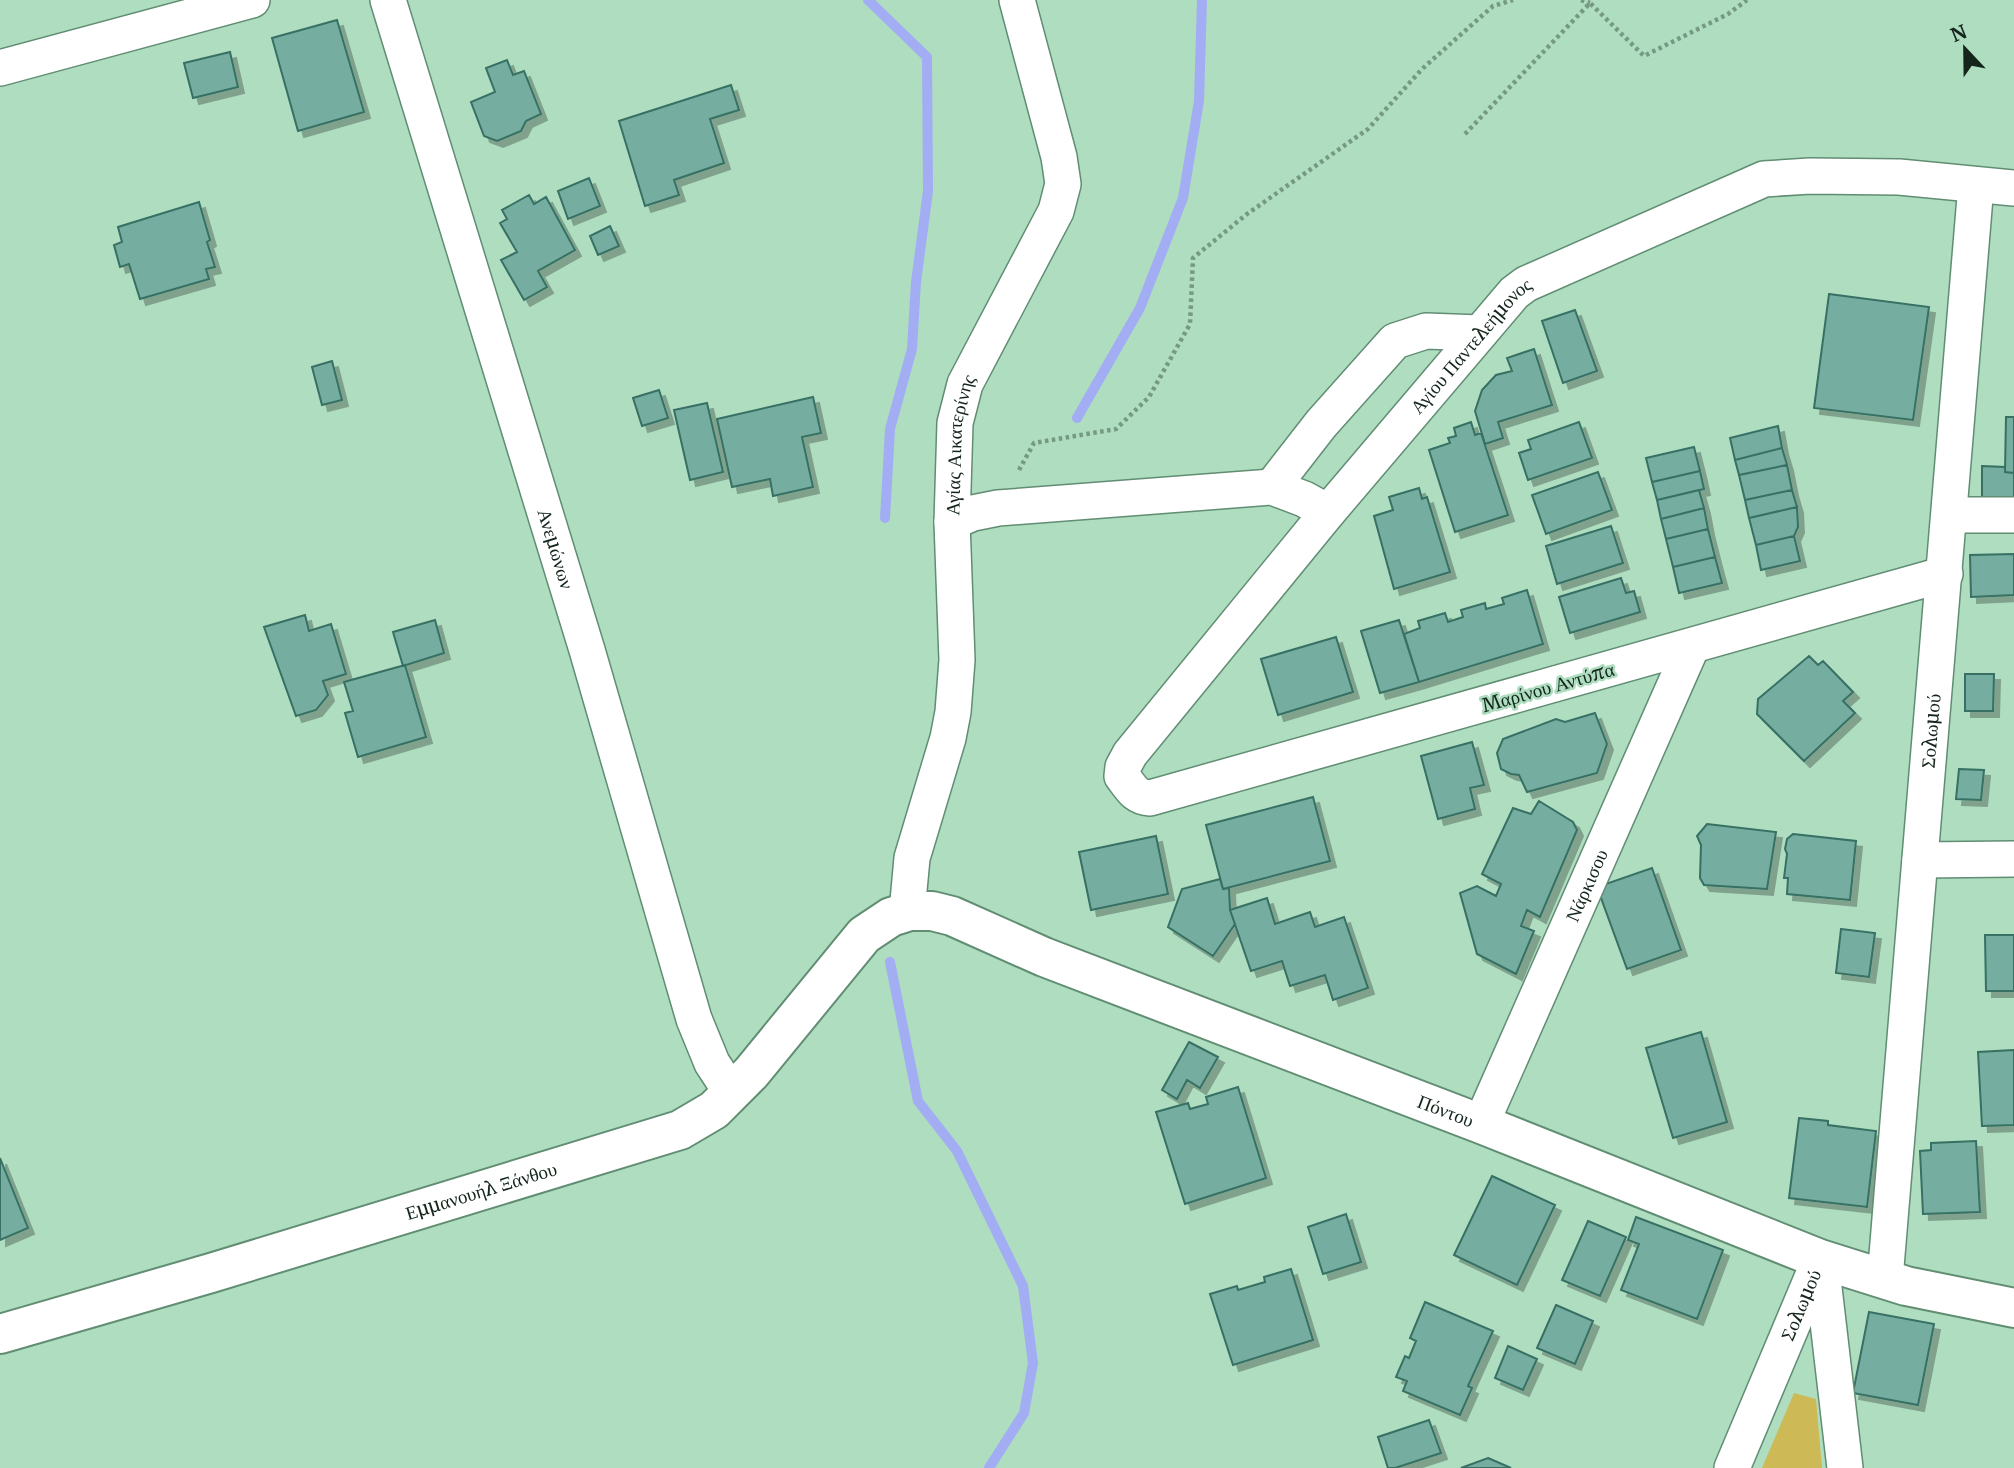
<svg xmlns="http://www.w3.org/2000/svg" width="2014" height="1468" font-family="Merriweather,serif">
	<style>
		.green { fill: #ceb957 }
		.lines { fill: none; stroke-linecap: round; stroke-linejoin: round }
		.stream { stroke: #a2adf3; stroke-width: 10 }
		.building { fill: #74aea0; stroke: #377064; stroke-width: 2; filter: url(#shadow) }
		.minor-casing { stroke: #618d73; stroke-width: 38 }
		.tertiary-casing { stroke: #618d73; stroke-width: 42 }
		.path { stroke: #759983; stroke-width: 4.5; stroke-dasharray: 3.5 3.5; stroke-linecap: butt }
		.minor { stroke: #fff; stroke-width: 35 }
		.tertiary { stroke: #fff; stroke-width: 38 }
		.labels { text-anchor: middle; dominant-baseline: central; stroke-width: 5; stroke-linejoin: round; paint-order: stroke }
		.street-label { font-size: 19px; fill: #14261c; stroke: #aeddc0 }
	</style>
	<defs>
		<filter id="shadow"><feDropShadow dx="6" dy="6" stdDeviation="0" flood-color="#0004"/></filter>
	</defs>
	<rect width="100%" height="100%" fill="#aeddc0"/>
	<path class="green" d="M1794 1393 1816 1399 1822 1468H1762Z"/>
	<g class="lines">
		<path class="stream" d="M868 0 927 57 928 191 916 282 912 349 890 429 885 518
			M1077 418 1140 308 1183 198 1199 101 1202 0
			M890 962 918 1101 957 1151 1023 1286 1033 1363 1024 1413 989 1468"/>
	</g>
	<path class="building" d="M337 20 364 112 298 131 272 38Z
		M230 52 238 87 193 98 184 63Z
		M507 60 513 75 524 71 541 114 526 121 521 131 497 141 484 136 471 102 495 92 486 68Z
		M731 85 739 110 710 119 724 163 674 180 679 195 645 206 619 121Z
		M589 178 600 206 568 219 558 191Z
		M529 195 534 204 546 197 575 250 538 271 547 287 524 300 501 260 517 252 500 223 507 219 502 210Z
		M199 202 210 240 207 242 215 267 206 269 209 279 140 299 129 264 120 267 114 245 122 242 118 227Z
		M610 226 619 246 598 255 590 236Z
		M1829 294 1929 307 1913 420 1814 408Z
		M1575 310 1597 371 1563 383 1542 321Z
		M1534 349 1552 405 1498 422 1503 438 1485 444 1475 411 1482 390 1496 375 1512 371 1507 358Z
		M332 361 342 400 322 405 312 367Z
		M659 390 668 418 642 426 633 398Z
		M813 397 821 433 802 437 813 487 773 496 770 479 732 487 717 419Z
		M707 403 723 472 690 480 674 410Z
		M2006 417H2014V473L2005 472Z
		M1471 422 1475 435 1481 433 1508 515 1455 532 1429 450 1450 443 1448 438 1456 436 1454 428Z
		M1579 422 1592 458 1528 480 1519 453 1531 449 1528 440Z
		M1778 426 1782 448 1735 460 1730 438Z
		M1694 447 1700 471 1652 482 1646 458Z
		M1782 448 1787 465 1739 475 1735 460Z
		M1787 465 1792 490 1745 500 1739 475Z
		M1982 466 2005 467V472L2014 473V498H1982Z
		M1700 471 1704 489 1657 500 1652 482Z
		M1598 472 1612 510 1546 534 1532 495Z
		M1419 488 1422 499 1427 497 1450 572 1394 589 1374 516 1393 510 1389 497Z
		M1699 490 1704 508 1661 519 1657 500Z
		M1792 490 1797 507 1749 518 1745 500Z
		M1797 507 1798 527 1794 536 1756 545 1749 518Z
		M1704 508 1708 529 1666 539 1661 519Z
		M1611 526 1623 563 1557 584 1546 546Z
		M1708 529 1715 557 1673 567 1666 539Z
		M1794 536 1800 561 1761 570 1756 545Z
		M2014 554V595L1971 597 1970 555Z
		M1715 557 1722 583 1679 593 1673 567Z
		M1621 578 1626 593 1634 591 1640 612 1570 633 1559 597Z
		M1527 590 1543 644 1419 682 1404 634 1420 628 1418 621 1445 613 1448 622 1463 617 1461 610 1485 603 1486 609 1504 604 1502 598Z
		M305 615 309 631 331 624 346 674 323 681 328 695 316 710 296 716 264 627Z
		M435 620 444 653 403 666 393 632Z
		M1399 620 1419 682 1380 693 1361 631Z
		M1336 637 1353 692 1278 715 1261 659Z
		M1809 656 1818 665 1823 661 1853 692 1843 701 1855 713 1804 761 1757 714 1758 699Z
		M405 665 426 737 358 757 345 713 353 711 344 682Z
		M1965 674H1994L1993 711H1965Z
		M1595 713 1607 744 1597 773 1527 792 1519 775 1511 774 1501 769 1497 753 1503 739 1556 719 1565 722Z
		M1472 742 1484 785 1470 788 1475 809 1438 819 1421 756Z
		M1959 769 1984 770 1981 800 1956 799Z
		M1313 797 1330 861 1223 889 1206 825Z
		M1539 801 1573 822 1577 830 1540 917 1527 910 1521 926 1534 931 1516 974 1477 954 1460 893 1477 886 1496 896 1501 884 1482 874 1513 808 1531 814Z
		M1707 824 1776 832 1767 889 1704 885 1700 878 1701 845 1697 836Z
		M1793 834 1856 841 1850 900 1787 894 1788 878H1784L1787 854 1785 849 1787 839Z
		M1156 836 1168 894 1091 910 1079 852Z
		M1652 868 1681 950 1627 969 1597 887Z
		M1220 879 1223 889 1229 888 1230 910 1235 924 1213 956 1168 927 1182 889Z
		M1267 898 1275 924 1310 912 1315 927 1344 917 1368 988 1333 1000 1325 975 1290 986 1282 961 1251 971 1230 910Z
		M1841 929 1875 933 1869 977 1836 973Z
		M1985 935H2014V991H1986Z
		M1701 1032 1727 1122 1673 1138 1646 1048Z
		M1189 1042 1218 1057 1200 1088 1187 1080 1177 1099 1162 1090Z
		M2014 1050V1125L1982 1126 1978 1052Z
		M1238 1087 1266 1178 1185 1204 1156 1112 1188 1103 1190 1109 1208 1104 1206 1097Z
		M1799 1118 1828 1121V1125L1876 1131 1867 1207 1789 1198Z
		M1976 1141 1980 1212 1923 1214 1920 1151 1931 1150V1143Z
		M0 1158 28 1228 0 1240Z
		M1492 1176 1555 1205 1517 1285 1454 1255Z
		M1346 1214 1361 1262 1323 1274 1308 1227Z
		M1636 1217 1723 1250 1697 1319 1621 1290 1639 1244 1628 1240Z
		M1588 1221 1626 1237 1600 1296 1562 1280Z
		M1291 1269 1313 1340 1233 1365 1210 1294 1237 1286 1238 1290 1265 1282 1264 1277Z
		M1425 1302 1493 1331 1468 1386 1472 1388 1460 1415 1403 1391 1407 1381 1396 1377 1405 1356 1409 1358 1416 1341 1410 1338Z
		M1556 1305 1593 1321 1575 1364 1537 1348Z
		M1869 1312 1934 1324 1918 1405 1853 1393Z
		M1508 1346 1537 1359 1523 1390 1495 1378Z
		M1429 1420 1441 1453 1395 1468H1388L1378 1437Z
		M1488 1458 1511 1468H1461Z"/>
	<g class="lines">
		<defs>
			<g id="minor">
				<path id="s1" d="M388 0 587 650 694 1019 712 1063 731 1092"/>
				<path d="M0 68 252 0"/>
				<path d="M1272 487 1321 424 1395 341 1426 331 1480 333"/>
				<path d="M1950 515H2014"/>
				<path d="M952 522 973 513 998 508 1272 487 1304 499 1328 512"/>
				<path id="s2" d="M1945 574 1150 798C1135 797 1131 788 1122 776L1123 767 1130 754 1328 512 1514 293 1526 284 1764 179 1810 176 1899 177 2014 188"/>
				<path d="M1920 860 2014 859"/>
				<path id="s3" d="M907 912 912 858 948 738 953 712 957 660 952 522 955 423 965 384 1056 211 1063 184 1059 157 1017 0"/>
				<path id="s4" d="M1481 1124 1692 646"/>
				<path d="M1821 1262 1845 1468"/>
				<path id="s5" d="M1885 1279 1976 185"/>
				<path id="s6" d="M1732 1468 1820 1259"/>
			</g>
			<g id="tertiary">
				<path id="s7" d="M0 1334 211 1273 680 1130 714 1110 751 1073 864 935 891 917 910 911H932L952 916 1044 957 1481 1124 1820 1259 1906 1286 2014 1308"/>
			</g>
		</defs>
		<use href="#minor" class="minor-casing"/>
		<use href="#tertiary" class="tertiary-casing"/>
		<path class="path" d="M1581 0 1590 3
			M1465 134 1590 3 1644 56 1728 14 1747 0
			M1019 470 1034 443 1116 429 1149 397 1190 324 1193 258 1247 214 1368 129 1422 69 1493 6 1513 0"/>
		<use href="#minor" class="minor"/>
		<use href="#tertiary" class="tertiary"/>
	</g>
	<g class="labels">
		<g class="street-label">
			<text stroke="none"><textPath href="#s2" startOffset="1419">Αγίου Παντελεήμονος</textPath></text>
			<text stroke="none"><textPath href="#s3" startOffset="474">Αγίας Αικατερίνης</textPath></text>
			<text stroke="none"><textPath href="#s1" startOffset="574">Ανεμώνων</textPath></text>
			<text transform="translate(1548 687) rotate(-16)">Μαρίνου Αντύπα</text>
			<text stroke="none"><textPath href="#s5" startOffset="550">Σολωμού</textPath></text>
			<text stroke="none"><textPath href="#s4" startOffset="261">Νάρκισου</textPath></text>
			<text stroke="none"><textPath href="#s7" startOffset="1606">Πόντου</textPath></text>
			<text stroke="none"><textPath href="#s7" startOffset="502">Εμμανουήλ Ξάνθου</textPath></text>
			<text stroke="none"><textPath href="#s6" startOffset="177">Σολωμού</textPath></text>
		</g>
	</g>
	<g transform="translate(1965 49) rotate(338)" stroke="#aeddc0" stroke-width="5" paint-order="stroke">
	<path d="M0-5L12 26L0 18L-12 26Z" fill="#14261c"/>
	<text y="-10" font-size="19" font-weight="bold" text-anchor="middle" fill="#14261c">N</text>
	</g>
</svg>
